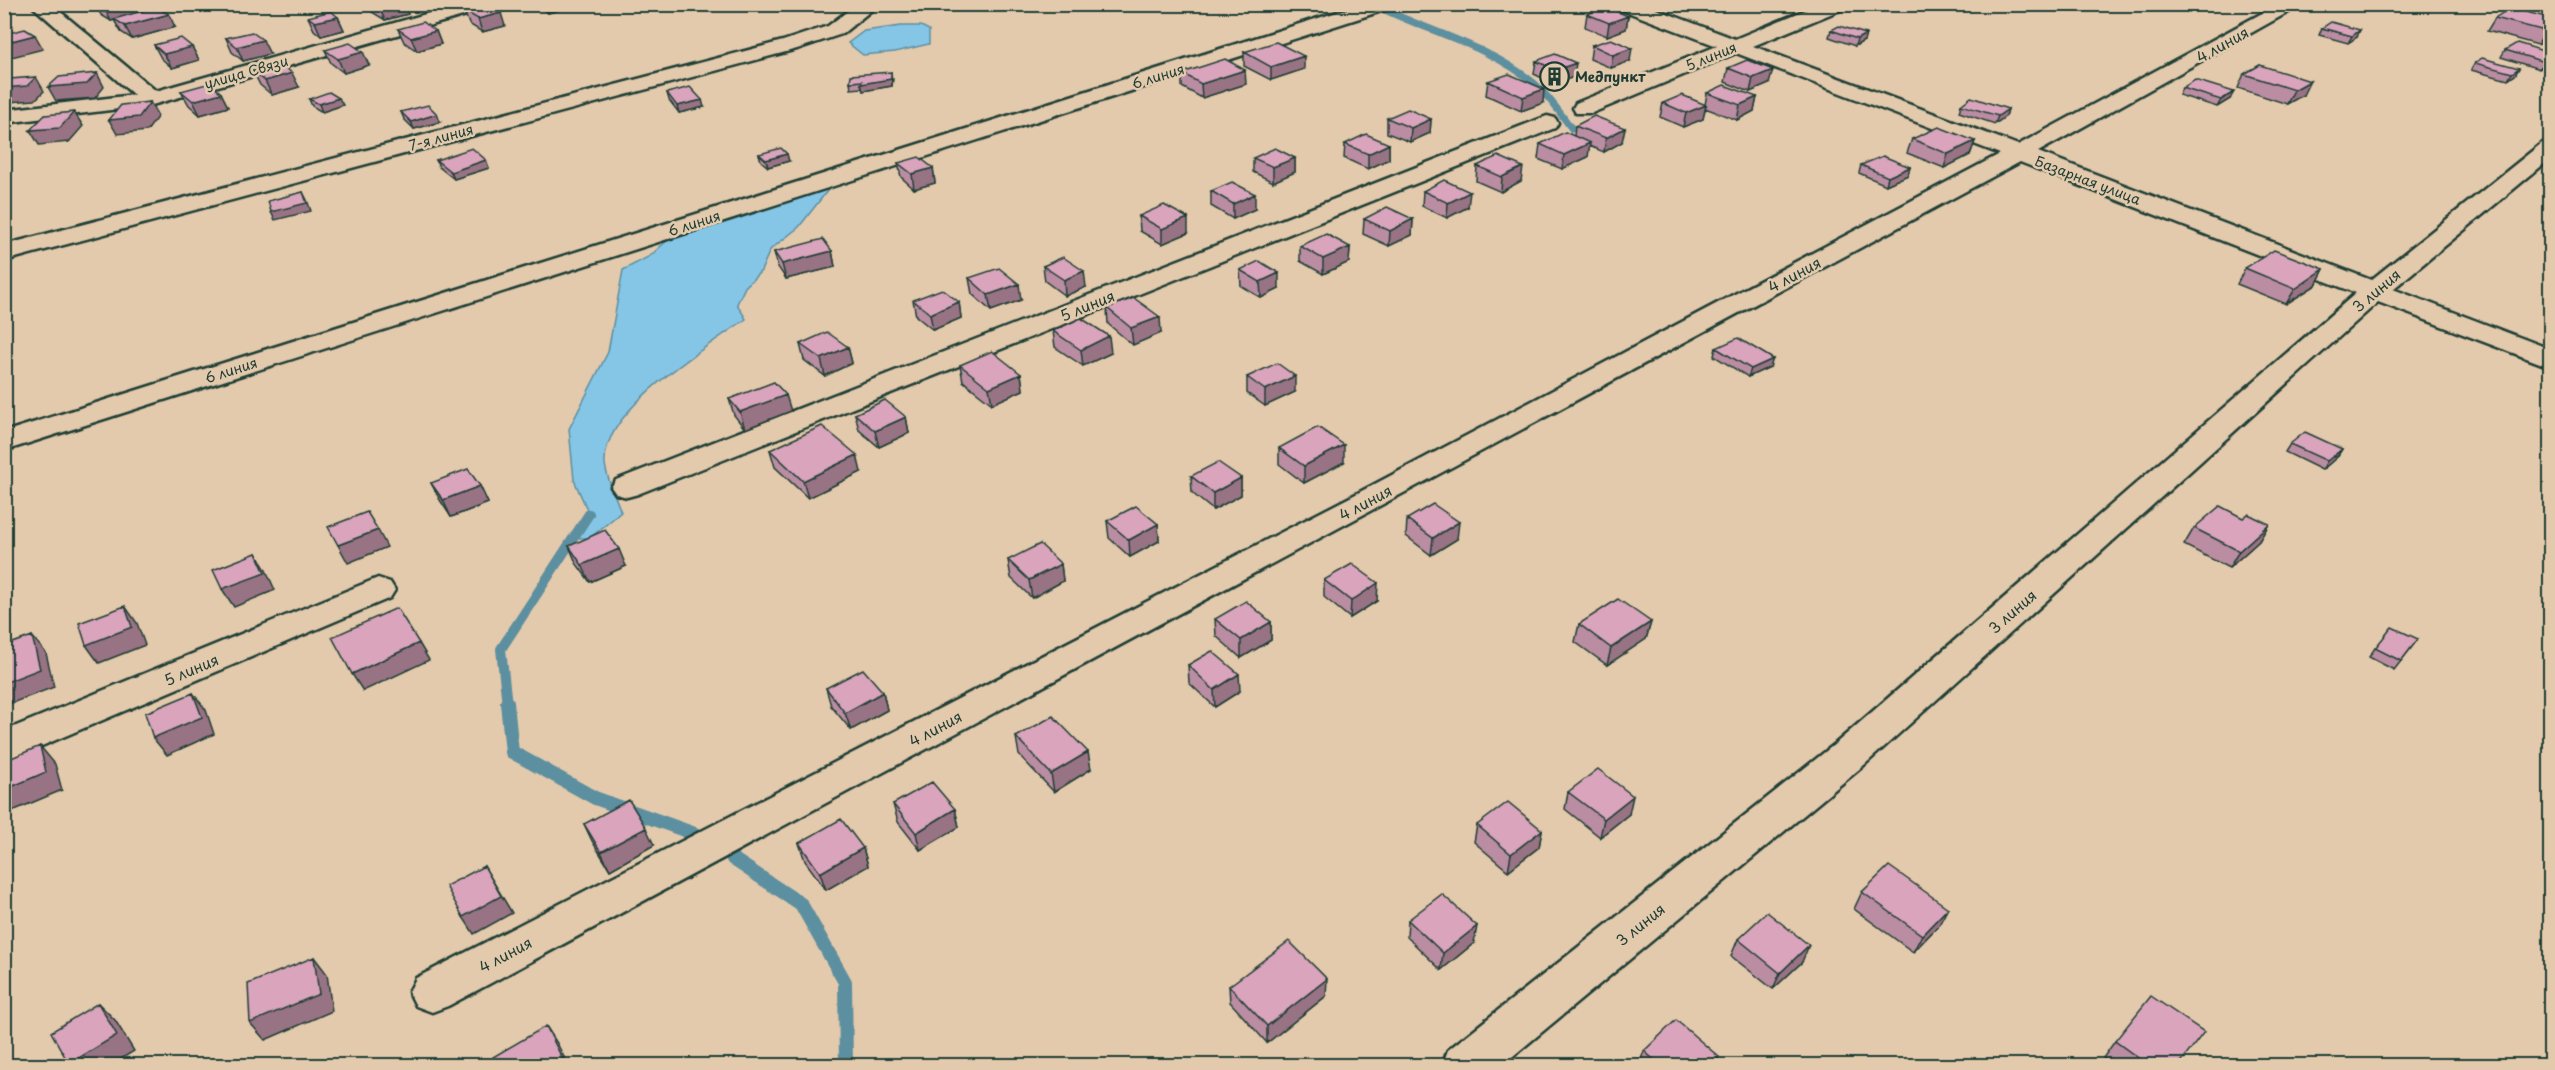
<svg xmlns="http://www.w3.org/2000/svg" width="2555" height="1070" font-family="'Playpen Sans',sans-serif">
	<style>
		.water { fill: #85c5e6; stroke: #5c8f9f; stroke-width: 1.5 }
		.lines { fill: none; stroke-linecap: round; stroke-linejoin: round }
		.stream-far2 { stroke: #5c8f9f; stroke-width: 7 }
		.stream-far1 { stroke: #5c8f9f; stroke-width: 10 }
		.stream { stroke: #5c8f9f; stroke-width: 14 }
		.minor-casing { stroke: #1f3d34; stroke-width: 5 }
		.minor { fill: #e4caac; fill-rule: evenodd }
		.wall { fill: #bb8da2; stroke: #1f3d34; stroke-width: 1.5 }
		.shaded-wall { fill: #987384; stroke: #1f3d34; stroke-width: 1.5 }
		.building { fill: #d9a4bc; stroke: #1f3d34; stroke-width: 1.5 }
		.labels { text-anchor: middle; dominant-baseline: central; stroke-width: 5; stroke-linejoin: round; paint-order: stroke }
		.far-street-label { font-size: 14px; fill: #1f3d34; stroke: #e4caac }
		.far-poi-label { font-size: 14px; font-weight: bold; fill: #1f3d34; stroke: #e4caac; text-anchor: start }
		.street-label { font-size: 15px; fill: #1f3d34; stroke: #e4caac }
	</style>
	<rect width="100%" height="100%" fill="#e4caac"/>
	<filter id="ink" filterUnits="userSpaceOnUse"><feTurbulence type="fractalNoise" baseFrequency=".0167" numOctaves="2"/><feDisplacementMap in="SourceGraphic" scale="12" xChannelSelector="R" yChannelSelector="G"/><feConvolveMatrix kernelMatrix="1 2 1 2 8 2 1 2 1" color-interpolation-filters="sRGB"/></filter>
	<g filter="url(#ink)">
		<path class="water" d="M901 26H921L929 30V44L895 52 863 55 848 43 864 31Z
			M831 186 799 227 770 250 761 271 745 287 737 304 746 319C707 347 602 409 605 463 606 478 616 497 621 512L590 538H574L589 514 574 480 569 429 608 352 623 270 650 256 681 228Z"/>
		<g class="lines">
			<path class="stream-far2" d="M1385 10C1434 33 1492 48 1534 83 1549 96 1560 113 1572 129"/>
			<path class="stream-far1" d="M507 705 501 649 589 514"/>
			<path class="stream" d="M507 703 512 752 595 798 695 834
				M733 859 801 904 845 982 846 1066"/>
			<defs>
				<path id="minor" d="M30 4H51L156 91 461 4H493L491 8 152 105 4 123V110L134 95Z
					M857 4H879L842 34 797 49 4 261V245L783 41 828 26Z
					M1363 4H1393L1391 8 4 451V432Z
					M1615 4H1643L1735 39 1820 4H1847L1845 8 1753 46 2018 145 2279 4H2303L2038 152 2371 280 2542 143 2550 141V159L2393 289 2550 349V367L2378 302 1863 766 1501 1066H1442L1448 1050 1835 744 2356 293 2020 162 448 1006 432 1012 416 1006 409 992 416 978 1354 495 2000 154 1736 53 1592 113H1576L1573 108 1576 103 1717 46 1617 8Z
					M1547 116 1555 118 1558 123 1555 128 638 494 627 497 616 494 611 487 616 480Z
					M378 578 390 582 395 590 390 598 4 762V731Z"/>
			</defs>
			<use href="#minor" class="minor-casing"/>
			<use href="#minor" class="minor"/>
		</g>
		<path class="wall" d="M95 4H138L141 11 175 27 132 39 121 32 114 20 111 21 101 15Z
			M369 4H404L408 14 385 20 372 12Z
			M534 4H569L570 7 548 13Z
			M464 11 505 26 482 32 469 24Z
			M1587 14 1628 16 1626 29 1607 36 1585 27Z
			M308 17H338L344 30 321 36 314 30Z
			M2495 18H2550V35L2538 45 2487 31Z
			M2322 28 2357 37 2348 43 2319 35Z
			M398 29 436 31 441 44 417 51 404 42Z
			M1831 30 1866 34 1864 41 1855 46 1829 37Z
			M226 38 270 54 243 61 232 52Z
			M154 45 192 47 199 60 172 68 161 58Z
			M1592 45 1630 61 1611 68 1590 59Z
			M325 50 369 65 344 73 331 63Z
			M2505 50 2550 53V62L2539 69 2501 57Z
			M1244 52 1304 69 1271 80 1244 66Z
			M1536 61 1574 77 1554 84 1534 74Z
			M2475 63 2519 68 2515 75 2508 80 2471 70Z
			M2260 65 2303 95 2287 104 2238 88 2244 74Z
			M1728 68 1769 84 1750 92 1725 82Z
			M253 71 299 87 272 95 260 85Z
			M1182 73 1246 84 1202 98 1182 87Z
			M893 79 892 86 863 91 862 88 851 89 850 82Z
			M1488 81 1543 103 1521 111 1486 95Z
			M2182 88 2230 99 2217 107 2179 95Z
			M181 91 221 93 228 107 200 115 189 105Z
			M667 93 704 107 679 113 669 100Z
			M1707 93 1757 97 1754 111 1737 120 1705 108 1703 119 1683 127 1660 117 1663 103 1705 105Z
			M309 99 343 105 322 112 312 106Z
			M1961 105 2008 109 2006 116 1995 124 1959 112Z
			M401 112 440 122 414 129 404 119Z
			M1387 118 1431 119 1430 133 1410 142 1387 133Z
			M1575 126 1622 142 1604 152 1589 146 1588 157 1562 169 1538 159 1540 144 1574 136Z
			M1912 139 1975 141 1970 155 1944 168 1907 153Z
			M1345 144H1389V159L1368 169 1344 158Z
			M759 154 789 161 768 167 761 161Z
			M1253 158H1295V172L1273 182 1253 172Z
			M436 160H486L489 168 454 179 439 167Z
			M898 163 933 168 935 183 914 189 901 177Z
			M1861 165 1910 167 1908 175 1886 185 1859 173Z
			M1477 166 1521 181 1501 192 1476 181Z
			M1211 191 1255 209 1233 219 1211 206Z
			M1423 191 1468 207 1447 218 1422 206Z
			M1139 216 1188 233 1162 244 1140 231Z
			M1364 219H1413L1412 235 1389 246 1363 234Z
			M1300 246 1350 247 1349 262 1323 274 1300 261Z
			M832 251 835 267 786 279 778 267 774 252Z
			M1043 266 1086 287 1065 296 1045 281Z
			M2245 268 2324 269 2316 285 2286 304 2237 284Z
			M1240 270 1279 289 1261 298 1241 286Z
			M969 278 1021 300 991 311 972 294Z
			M913 300 959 302 961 318 933 330 916 316Z
			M1107 308 1161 333 1133 345 1108 324Z
			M1053 331 1111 353 1083 366 1055 347Z
			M800 344 848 347 852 363 825 376 804 360Z
			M1716 348 1770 367 1748 377 1714 356Z
			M960 365 1021 374 1023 390 992 404 963 381Z
			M1247 377 1295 392 1265 406 1247 393Z
			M729 399 791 411 745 429 734 415Z
			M855 414 906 417 909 433 879 447 859 430Z
			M2290 444 2342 449 2337 457 2322 470 2285 452Z
			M1279 448 1344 462 1304 483 1279 464Z
			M770 450 861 472 808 498 775 467Z
			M1191 476 1241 478V495L1213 510 1192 493Z
			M431 483 480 486 488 503 451 517 440 500Z
			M2243 518 2269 524 2259 541 2229 568 2184 545 2194 528Z
			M1407 519 1457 539 1431 555 1406 536Z
			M1107 521 1158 524 1159 541 1130 557 1109 538Z
			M569 546 626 566 590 582 576 563Z
			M1008 560 1061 564 1063 581 1032 598 1011 578Z
			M1324 580 1377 601 1350 618 1324 597Z
			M1215 619 1271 622V640L1241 658 1216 636Z
			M1651 622 1646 639 1607 665 1575 642 1579 624Z
			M2418 639 2394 670 2369 657 2375 648Z
			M1188 665 1240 691 1215 707 1189 683Z
			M826 688 883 692 887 710 851 730 831 706Z
			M1016 737 1091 769 1054 792 1019 755Z
			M1568 792 1629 814 1600 837 1565 809Z
			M893 804 955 809 959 827 920 850 898 822Z
			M584 824 654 845 610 870 592 841Z
			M1477 825 1542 830 1539 847 1508 871 1474 842Z
			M799 843 863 848 868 866 826 890 805 861Z
			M1862 892 1939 925 1913 952 1854 909Z
			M1408 920 1474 943 1441 970 1407 937Z
			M1738 939 1802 962 1773 989 1731 956Z
			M1229 986 1326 996 1267 1043 1230 1002Z
			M2115 1041 2179 1065H2113L2103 1058Z
			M1644 1051 1716 1065H1639Z"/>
		<path class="shaded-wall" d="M116 4H138L142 12 111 21 104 8Z
			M391 4H404L408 14 385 20 379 7Z
			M545 4H569L570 7 548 13Z
			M501 13 505 26 482 32 478 19Z
			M169 14 175 27 132 39 125 26Z
			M1628 16 1626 29 1607 36 1609 23Z
			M338 17 344 30 321 36 315 22Z
			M2550 28V35L2538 45 2545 31Z
			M2360 30 2357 37 2348 43 2352 36Z
			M436 31 441 44 417 51 411 38Z
			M1866 34 1864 41 1855 46 1857 39Z
			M35 35 43 49 8 58 4 52V43Z
			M263 40 270 54 243 61 237 47Z
			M192 47 199 60 172 68 164 54Z
			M1632 48 1630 61 1611 68 1613 55Z
			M363 52 369 65 344 73 338 59Z
			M1304 56V69L1271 80V67Z
			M2550 58V62L2539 69 2544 62Z
			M1576 63 1574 77 1554 84 1556 70Z
			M2519 68 2515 75 2508 80 2512 73Z
			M1245 70 1246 84 1202 98 1201 84Z
			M1773 70 1769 84 1750 92 1753 78Z
			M891 72 892 86 863 91 861 84Z
			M97 73 104 87 95 98 56 101 48 87Z
			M292 73 299 87 272 95 265 81Z
			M36 77 44 91 35 100 9 102 4 95V88Z
			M2310 81 2303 95 2287 104 2294 90Z
			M1544 89 1543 103 1521 111 1523 97Z
			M2234 92 2230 99 2217 107 2221 100Z
			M221 93 228 107 200 115 193 101Z
			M1757 97 1754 111 1737 120 1740 105Z
			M339 98 343 105 322 112 319 104Z
			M702 100 704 107 679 113 677 106Z
			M150 102 158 116 147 131 117 134 109 120Z
			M1706 105 1703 119 1683 127 1686 113Z
			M2008 109 2006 116 1995 124 1998 116Z
			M74 112 83 126 69 142 39 145 30 130Z
			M437 114 440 122 414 129 411 122Z
			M1431 119 1430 133 1410 142 1411 128Z
			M1625 128 1622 142 1604 152 1606 138Z
			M1975 141 1970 155 1944 168 1948 154Z
			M1590 143 1588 157 1562 169 1564 155Z
			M1389 144V159L1368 169V154Z
			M787 154 789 161 768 167 766 160Z
			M1295 158V172L1273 182V167Z
			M486 160 489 168 454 179 451 172Z
			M1523 167 1521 181 1501 192 1502 177Z
			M1910 167 1908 175 1886 185 1888 177Z
			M933 168 935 183 914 189 912 174Z
			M303 192 307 200 311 211 275 220 271 212Z
			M1470 192 1468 207 1447 218 1448 203Z
			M1255 194V209L1233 219V204Z
			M1188 218V233L1162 244V229Z
			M1413 219 1412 235 1389 246 1390 231Z
			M1350 247 1349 262 1323 274V259Z
			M832 251 835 267 786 279 782 264Z
			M2324 269 2316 285 2286 304 2295 289Z
			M1084 271 1086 287 1065 296 1064 280Z
			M1279 273V289L1261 298 1260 282Z
			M1019 284 1021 300 991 311 988 295Z
			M959 302 961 318 933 330 930 314Z
			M1160 317 1161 333 1133 345 1131 328Z
			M1109 336 1111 353 1083 366 1081 350Z
			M848 347 852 363 825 376 821 359Z
			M1773 359 1770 367 1748 377 1751 369Z
			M1021 374 1023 390 992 404 989 388Z
			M1295 376V392L1265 406V390Z
			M786 395 791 411 745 429 740 412Z
			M906 417 909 433 879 447 875 431Z
			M1344 445V462L1304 483V466Z
			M2342 449 2337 457 2322 470 2327 461Z
			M857 455 861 472 808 498 803 481Z
			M1241 478V495L1213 510V493Z
			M480 486 488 503 451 517 443 500Z
			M1459 522 1457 539 1431 555 1433 538Z
			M1158 524 1159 541 1130 557 1129 540Z
			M2269 524 2259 541 2229 568 2239 551Z
			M378 530 387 547 348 563 338 545Z
			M619 549 626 566 590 582 582 565Z
			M256 553 266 570 275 590 234 607 222 589Z
			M1061 564 1063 581 1032 598 1029 580Z
			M1378 583 1377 601 1350 618 1351 601Z
			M125 606 137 623 145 645 99 663 86 645Z
			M1271 622V640L1241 658V640Z
			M1651 622 1646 639 1607 665 1611 648Z
			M32 636 46 653 54 687 4 706V683Z
			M419 643 429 660 363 691 352 674Z
			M1239 674 1240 691 1215 707 1214 690Z
			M883 692 887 710 851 730 845 713Z
			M193 693 206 710 214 734 167 755 153 738Z
			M40 746 55 764 62 790 10 812 4 806V790Z
			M1088 752 1091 769 1054 792 1051 774Z
			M1633 796 1629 814 1600 837 1604 819Z
			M955 809 959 827 920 850 916 833Z
			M646 828 654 845 610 870 601 852Z
			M1542 830 1539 847 1508 871 1511 854Z
			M863 848 868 866 826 890 820 873Z
			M484 866 512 913 474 934 463 917Z
			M1948 908 1939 925 1913 952 1922 935Z
			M1477 926 1474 943 1441 970 1443 953Z
			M1809 945 1802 962 1773 989 1780 973Z
			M314 957 327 974 332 1011 265 1040 250 1023Z
			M1327 979 1326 996 1267 1043V1026Z
			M98 1003 115 1020 134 1051 111 1065H71L69 1064Z
			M546 1026 557 1043 568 1065H562Z
			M1719 1057 1716 1065H1711Z"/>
		<path class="building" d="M98 4H116L104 8Z
			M375 4H391L379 7Z
			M487 4 501 13 478 19 464 11Z
			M156 7 169 14 125 26 114 19Z
			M1606 7 1628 16 1609 23 1587 14Z
			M2510 8 2550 18V28L2545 31 2495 18Z
			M331 11 338 17 315 22 308 17Z
			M423 22 436 31 411 38 398 29Z
			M2331 22 2360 30 2352 36 2322 28Z
			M1839 26 1866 34 1857 39 1831 30Z
			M25 29 35 35 4 43V34Z
			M252 32 263 40 237 47 226 38Z
			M181 38 192 47 164 54 154 45Z
			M1611 39 1632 48 1613 55 1592 45Z
			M1276 42 1304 56 1271 67 1244 52Z
			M350 43 363 52 338 59 325 50Z
			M2517 43 2550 53V58L2544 62 2505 50Z
			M1555 54 1576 63 1556 70 1536 61Z
			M2482 58 2519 68 2512 73 2475 63Z
			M1225 59 1245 70 1201 84 1182 73Z
			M1747 60 1773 70 1753 78 1728 68Z
			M280 64 292 73 265 81 253 71Z
			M2260 65 2310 81 2294 90 2244 74Z
			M891 72V79L861 84 862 81 850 82 851 75Z
			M97 73 87 84 48 87 59 77Z
			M1509 74 1544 89 1523 97 1488 81Z
			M36 77 27 86 4 88V85L10 79Z
			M2195 80 2234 92 2221 100 2182 88Z
			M210 83 221 93 193 101 181 91Z
			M1724 85 1757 97 1740 105 1707 93Z
			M690 87 702 100 677 106 667 93Z
			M329 92 339 98 319 104 309 99Z
			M1682 95 1706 105 1686 113 1663 103Z
			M1971 97 2008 109 1998 116 1961 105Z
			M150 102 139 117 109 120 121 105Z
			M428 105 437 114 411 122 401 112Z
			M1408 109 1431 119 1411 128 1387 118Z
			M74 112 60 128 30 130 45 115Z
			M1594 116 1625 128 1606 138 1575 126Z
			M1939 127 1975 141 1948 154 1912 139Z
			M1565 132 1590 143 1564 155 1540 144Z
			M1366 134 1389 144 1368 154 1345 144Z
			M472 148 486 160 451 172 436 160Z
			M781 148 787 154 766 160 759 154Z
			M1275 148 1295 158 1273 167 1253 158Z
			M1498 156 1523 167 1502 177 1477 166Z
			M1883 156 1910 167 1888 177 1861 165Z
			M919 157 933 168 912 174 898 163Z
			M1444 180 1470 192 1448 203 1423 191Z
			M1232 182 1255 194 1233 204 1211 191Z
			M303 192 307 203 271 212 268 201Z
			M1164 205 1188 218 1162 229 1139 216Z
			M1387 207 1413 219 1390 231 1364 219Z
			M1326 234 1350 247 1323 259 1300 246Z
			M823 239 832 251 782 264 774 252Z
			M2274 250 2324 269 2295 289 2245 268Z
			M1063 257 1084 271 1064 280 1043 266Z
			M1259 261 1279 273 1260 282 1240 270Z
			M999 268 1019 284 988 295 969 278Z
			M942 289 959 302 930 314 913 300Z
			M1134 298 1160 317 1131 328 1107 308Z
			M1081 318 1109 336 1081 350 1053 331Z
			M827 332 848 347 821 359 800 344Z
			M1738 338 1773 359 1751 369 1716 348Z
			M992 351 1021 374 989 388 960 365Z
			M1277 363 1295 376 1265 390 1247 377Z
			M774 382 786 395 740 412 729 399Z
			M885 400 906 417 875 431 855 414Z
			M822 426 857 455 803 481 770 450Z
			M1318 427 1344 445 1304 466 1279 448Z
			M2305 432 2342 449 2327 461 2290 444Z
			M1218 462 1241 478 1213 493 1191 476Z
			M468 469 480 486 443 500 431 483Z
			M1433 504 1459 522 1433 538 1407 519Z
			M1136 506 1158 524 1129 540 1107 521Z
			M2220 506 2243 518 2248 514 2269 524 2239 551 2194 528Z
			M367 512 378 530 338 545 328 527Z
			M605 530 619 549 582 565 569 546Z
			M1040 544 1061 564 1029 580 1008 560Z
			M256 553 265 573 222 589 213 570Z
			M1352 564 1378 583 1351 601 1324 580Z
			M1618 599 1651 622 1611 648 1579 624Z
			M1246 601 1271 622 1241 640 1215 619Z
			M125 606 132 627 86 645 79 623Z
			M397 608 419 643 352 674 332 637Z
			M2392 627 2418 639 2401 661 2375 648Z
			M32 636 40 669 4 683V646Z
			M1212 651 1239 674 1214 690 1188 665Z
			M863 669 883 692 845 713 826 688Z
			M193 693 202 717 153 738 145 713Z
			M1053 716 1088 752 1051 774 1016 737Z
			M40 746 46 772 4 790V761Z
			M1598 769 1633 796 1604 819 1568 792Z
			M932 782 955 809 916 833 893 804Z
			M629 800 646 828 601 852 584 824Z
			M1508 802 1542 830 1511 854 1477 825Z
			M841 819 863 848 820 873 799 843Z
			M484 866 501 896 463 917 446 886Z
			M1889 866 1948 908 1922 935 1862 892Z
			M1442 894 1477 926 1443 953 1408 920Z
			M1767 912 1809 945 1780 973 1738 939Z
			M1289 941 1327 979 1267 1026 1229 986Z
			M314 957 319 994 250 1023 248 984Z
			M2151 996 2204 1032 2179 1065H2148L2115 1041Z
			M98 1003 117 1035 69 1064 51 1032Z
			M1676 1020 1719 1057 1711 1065H1660L1644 1051Z
			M546 1026 565 1064 562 1065H497L493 1057Z"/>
	</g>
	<defs>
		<symbol id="building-ring" viewBox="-11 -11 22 22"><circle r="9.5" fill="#e4caac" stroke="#1f3d34" stroke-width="1.5"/><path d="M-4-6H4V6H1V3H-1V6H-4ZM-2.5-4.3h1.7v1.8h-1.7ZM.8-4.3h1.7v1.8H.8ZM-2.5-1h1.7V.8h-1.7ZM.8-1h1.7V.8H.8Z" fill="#1f3d34"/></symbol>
	</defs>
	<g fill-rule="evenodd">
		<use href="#building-ring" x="1538" y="60" width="33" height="33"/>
	</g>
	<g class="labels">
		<g class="far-street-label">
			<text transform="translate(1711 56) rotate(-22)">5 линия</text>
			<text transform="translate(246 72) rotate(-16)">улица Связи</text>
			<text transform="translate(1158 76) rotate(-17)">6 линия</text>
			<text transform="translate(441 137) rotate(-15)">7-я линия</text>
			<text transform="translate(2088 180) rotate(21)">Базарная улица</text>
			<text transform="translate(694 223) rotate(-18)">6 линия</text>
			<text transform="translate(231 370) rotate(-18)">6 линия</text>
		</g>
		<g class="far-poi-label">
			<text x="1575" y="76">Медпункт</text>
		</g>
		<g class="street-label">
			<text transform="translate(2222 44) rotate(-29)">4 линия</text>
			<text transform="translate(1794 274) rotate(-28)">4 линия</text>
			<text transform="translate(2376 290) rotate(-40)">3 линия</text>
			<text transform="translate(1087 305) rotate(-22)">5 линия</text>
			<text transform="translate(1365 502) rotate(-28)">4 линия</text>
			<text transform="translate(2012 611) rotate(-41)">3 линия</text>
			<text transform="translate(191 669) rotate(-23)">5 линия</text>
			<text transform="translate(935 728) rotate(-28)">4 линия</text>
			<text transform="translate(1640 924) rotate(-39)">3 линия</text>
			<text transform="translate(505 954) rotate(-28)">4 линия</text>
		</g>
	</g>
	<rect width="2555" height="1070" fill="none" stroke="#e4caac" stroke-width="24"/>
	<rect x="12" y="12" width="2531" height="1046" fill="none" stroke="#1f3d34" stroke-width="2" filter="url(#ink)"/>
</svg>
